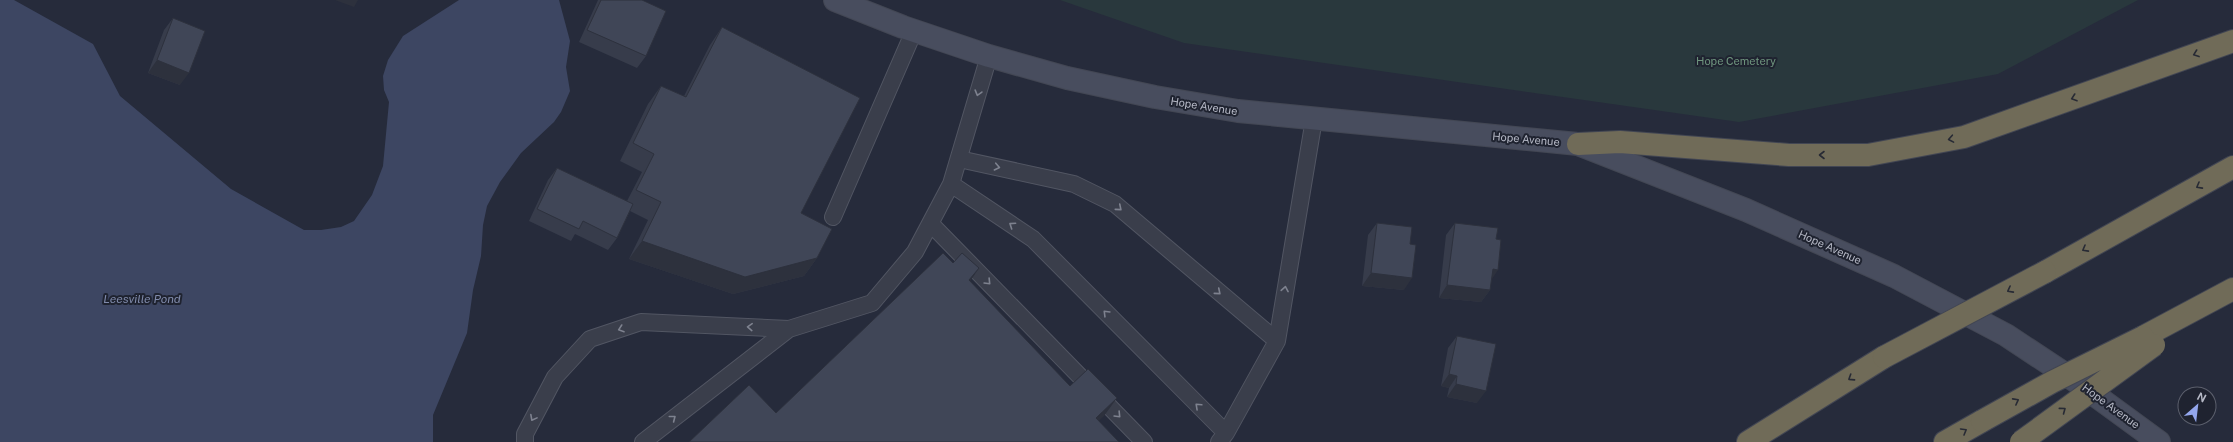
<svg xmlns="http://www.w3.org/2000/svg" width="2233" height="442" font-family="'Public Sans',sans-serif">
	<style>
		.green { fill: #29383d }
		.water { fill: #3d4662 }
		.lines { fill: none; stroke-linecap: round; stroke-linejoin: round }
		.service-casing { stroke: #525663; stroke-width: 18 }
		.secondary-casing { stroke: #434754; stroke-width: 24 }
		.motorway-casing { stroke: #424653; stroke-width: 24 }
		.service { stroke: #3a3e4b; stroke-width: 16 }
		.secondary { stroke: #484d5e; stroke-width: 22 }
		.motorway { stroke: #706b58; stroke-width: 22 }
		.motorway-bridge-casing { stroke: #424653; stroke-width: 24; stroke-linecap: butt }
		.motorway-bridge { stroke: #706b58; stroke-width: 22 }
		.wall { fill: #373c4b }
		.shaded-wall { fill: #2d313d }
		.building { fill: #404657; stroke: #2d313d }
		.oneway { stroke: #272a34 }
		.oneway2 { stroke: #7e828f }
		.labels { text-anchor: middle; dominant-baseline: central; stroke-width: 4; stroke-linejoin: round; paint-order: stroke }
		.park-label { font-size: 11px; fill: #6f957e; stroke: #1f2330 }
		.street-label { font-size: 11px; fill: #b6b9c6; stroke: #1f2330 }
		.water-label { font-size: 12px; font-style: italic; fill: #808bab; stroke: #1f2330 }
	</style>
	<rect width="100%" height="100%" fill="#262b3b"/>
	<path class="green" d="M1060 0H2138L1998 74 1739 122 1184 43Z"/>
	<path class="water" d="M0 0H14L93 44 120 96 231 189 304 230H321L341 227 354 221 372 195 383 166 389 102 384 90 383 76 388 60 403 36 459 0H559L570 41 566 67 570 91 561 112 554 122 521 153 500 182 487 206 483 225 481 256 473 290 467 333 433 415V442H0Z"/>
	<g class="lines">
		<defs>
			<path id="service" d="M959 159 1074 184 1115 204 1277 341 1314 119
				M951 184 1033 239 1226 433
				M833 217 914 31
				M931 224 1144 442
				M525 442V434L555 377 590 339 641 322 789 329 872 303 915 252 951 184 989 56
				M643 442 789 329
				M1219 442 1226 433 1277 341"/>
			<path id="secondary" d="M835 0 903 27 989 56 1067 78 1155 97 1238 111 1578 144 1746 210 1894 276 2006 335 2077 382 2159 442"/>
			<path id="motorway" d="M1578 144 1620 142 1789 155H1868L1964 137 2233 41
				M2045 272 2233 167
				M2143 337 2233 289
				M1748 442 1884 357
				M1945 442 1982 421"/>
		</defs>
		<use href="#service" class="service-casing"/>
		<use href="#secondary" class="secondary-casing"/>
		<use href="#motorway" class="motorway-casing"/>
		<use href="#service" class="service"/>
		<use href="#secondary" class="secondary"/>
		<use href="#motorway" class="motorway"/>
		<defs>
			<path id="motorway-bridge" d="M1884 357 2045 272
				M1982 421 2052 382 2143 337
				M2021 442 2154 345"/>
		</defs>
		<use href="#motorway-bridge" class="motorway-bridge-casing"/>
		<use href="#motorway-bridge" class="motorway-bridge"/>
	</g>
	<path class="wall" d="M598 0H642L646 56 637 68 579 42Z
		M173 18 180 85 148 73 164 30Z
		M722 27 801 213 817 258 804 276 733 294 629 259 648 220 630 211 617 238 608 250 575 234 571 241 529 221 548 180 557 168 627 201 642 172 620 161 648 104 661 86 684 96 710 45Z
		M1377 223 1404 290 1362 286 1368 235Z
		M1455 223 1491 279 1490 290 1481 302 1439 298 1446 235Z
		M1457 336 1477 403 1447 397 1449 388 1441 386 1448 348Z"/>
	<path class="shaded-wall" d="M335 0H358L354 7Z
		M157 60 189 73 180 85 148 73Z
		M642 241 817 258 804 276 733 294 629 259Z
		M979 268 967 286 969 280Z
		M1493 269 1498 270 1490 282Z
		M1371 273 1412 278 1404 290 1362 286Z
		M1447 285 1490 290 1481 302 1439 298Z
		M1449 374 1457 376 1449 388 1441 386Z
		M1456 384 1486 391 1477 403 1447 397Z
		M1117 398 1104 416 1084 435 1096 418Z"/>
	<path class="building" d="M601 0H642L666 11 646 56 587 30Z
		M173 18 205 31 189 73 157 60Z
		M722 27 860 98 801 213 832 229 817 258 745 277 642 241 661 202 636 190 654 154 633 143 661 86 686 97Z
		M557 168 633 204 617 238 583 221 579 229 537 209Z
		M1377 223 1412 227 1410 244 1416 245 1412 278 1371 273Z
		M1455 223 1498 228 1496 239 1501 240 1498 270 1493 269 1490 290 1447 285Z
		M943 253 953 263 962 253 979 268 969 280 1070 386 1088 369 1117 398 1096 418 1119 442H689L749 385 776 413Z
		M1457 336 1496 344 1486 391 1456 384 1457 376 1449 374Z"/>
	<defs><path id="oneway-chevron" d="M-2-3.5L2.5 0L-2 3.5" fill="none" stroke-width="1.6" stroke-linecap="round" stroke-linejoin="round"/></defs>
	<g class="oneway">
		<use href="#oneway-chevron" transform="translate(2196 54) rotate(160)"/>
		<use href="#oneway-chevron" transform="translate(2074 98) rotate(161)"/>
		<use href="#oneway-chevron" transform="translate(1951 139) rotate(170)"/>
		<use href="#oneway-chevron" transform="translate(1822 155) rotate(180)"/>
		<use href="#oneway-chevron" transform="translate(2199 186) rotate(151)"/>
		<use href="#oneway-chevron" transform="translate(2085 249) rotate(151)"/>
		<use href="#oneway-chevron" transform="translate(2010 290) rotate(152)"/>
		<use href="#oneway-chevron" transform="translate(1851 378) rotate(147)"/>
		<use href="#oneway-chevron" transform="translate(2016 401) rotate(-28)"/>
		<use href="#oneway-chevron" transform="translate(2063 410) rotate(-37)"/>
		<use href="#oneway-chevron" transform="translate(1964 431) rotate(-30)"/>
	</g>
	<g class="oneway2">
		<use href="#oneway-chevron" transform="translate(978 93) rotate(106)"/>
		<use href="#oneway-chevron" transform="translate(997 167) rotate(12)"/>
		<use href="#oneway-chevron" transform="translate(1119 208) rotate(40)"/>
		<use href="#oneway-chevron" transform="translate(1012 225) rotate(-146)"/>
		<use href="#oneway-chevron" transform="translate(988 282) rotate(46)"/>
		<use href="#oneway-chevron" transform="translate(1285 289) rotate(-80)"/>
		<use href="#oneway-chevron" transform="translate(1218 292) rotate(40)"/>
		<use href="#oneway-chevron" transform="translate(1106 313) rotate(-135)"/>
		<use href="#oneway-chevron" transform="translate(750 327) rotate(-177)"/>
		<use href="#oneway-chevron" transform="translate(621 329) rotate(161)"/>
		<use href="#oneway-chevron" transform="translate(1198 406) rotate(-137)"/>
		<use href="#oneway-chevron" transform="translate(1118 415) rotate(46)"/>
		<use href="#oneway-chevron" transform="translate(533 418) rotate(118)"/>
		<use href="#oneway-chevron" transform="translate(673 418) rotate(-38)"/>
	</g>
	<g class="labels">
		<g class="park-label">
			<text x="1736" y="61">Hope Cemetery</text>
		</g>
		<g class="street-label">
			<text transform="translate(1204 106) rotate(9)">Hope Avenue</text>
			<text transform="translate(1526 139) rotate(5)">Hope Avenue</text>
			<text transform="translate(1830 247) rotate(24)">Hope Avenue</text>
			<text transform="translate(2111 406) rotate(36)">Hope Avenue</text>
		</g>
		<g class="water-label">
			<text x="142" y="299">Leesville Pond</text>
		</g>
	</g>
	<g transform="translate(2197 406) rotate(28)"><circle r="19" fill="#1f2330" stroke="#5b5f6c"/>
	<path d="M0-3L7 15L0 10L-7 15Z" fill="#94a7ed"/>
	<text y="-6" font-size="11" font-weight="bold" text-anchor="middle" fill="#b6b9c6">N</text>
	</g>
</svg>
